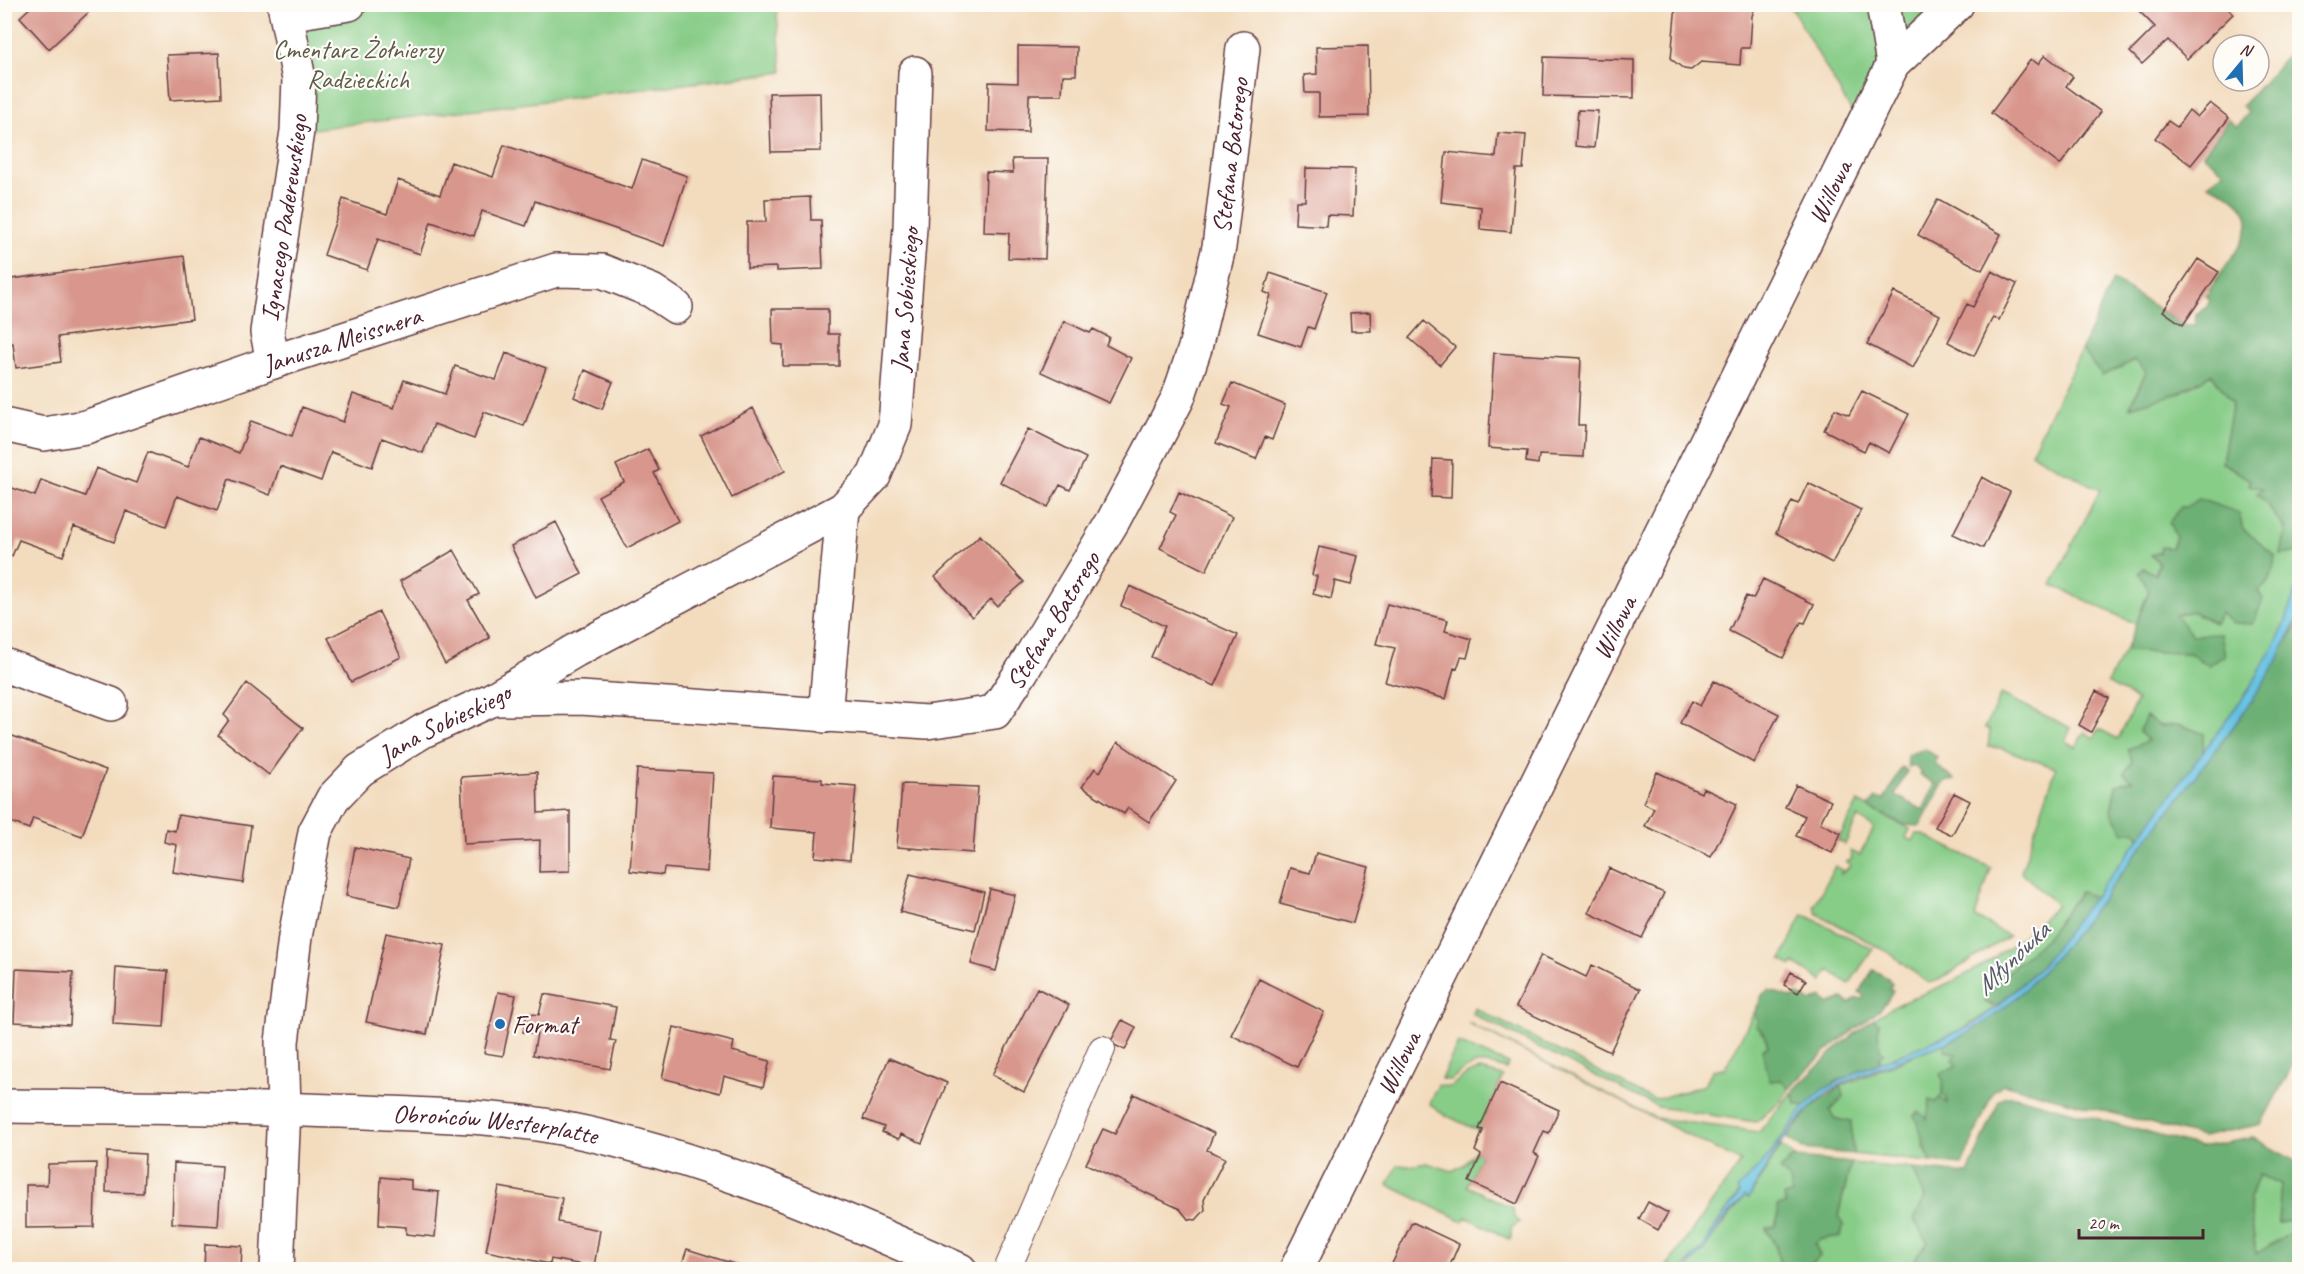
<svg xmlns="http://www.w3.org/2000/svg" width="2304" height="1274" font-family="Caveat,sans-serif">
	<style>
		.green { fill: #87cc87; stroke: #687659; stroke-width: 1.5 }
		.forest { fill: #6db074; stroke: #5c6850; stroke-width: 1.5 }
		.water { fill: #63c1e1; stroke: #567086; stroke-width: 1.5 }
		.building { fill: #d8968c }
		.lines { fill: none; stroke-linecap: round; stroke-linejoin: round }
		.lane-casing { stroke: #633b41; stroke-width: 28 }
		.street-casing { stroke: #633b41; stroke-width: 36 }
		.lane { stroke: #fff; stroke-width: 26 }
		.street { stroke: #fff; stroke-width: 33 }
		.poi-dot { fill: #1f6fb2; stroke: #fdfcf7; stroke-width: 2 }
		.labels { text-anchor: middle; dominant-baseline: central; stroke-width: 4.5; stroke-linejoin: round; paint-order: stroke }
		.park-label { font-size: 26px; fill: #5f5c4b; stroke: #fdfcf7 }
		.street-label { font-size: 26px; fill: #4a1f2b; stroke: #fdfcf7 }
		.poi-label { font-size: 26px; fill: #4a1f2b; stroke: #fdfcf7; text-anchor: start }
		.water-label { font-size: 27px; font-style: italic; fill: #53586b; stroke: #fdfcf7 }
	</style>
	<rect width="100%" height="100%" fill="#fdfcf7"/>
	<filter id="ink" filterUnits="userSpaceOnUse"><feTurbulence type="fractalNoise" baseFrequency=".0167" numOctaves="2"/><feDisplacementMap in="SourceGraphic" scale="12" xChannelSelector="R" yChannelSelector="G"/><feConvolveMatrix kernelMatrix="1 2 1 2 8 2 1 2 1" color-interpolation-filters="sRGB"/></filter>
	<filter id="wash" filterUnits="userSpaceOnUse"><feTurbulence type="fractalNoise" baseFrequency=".008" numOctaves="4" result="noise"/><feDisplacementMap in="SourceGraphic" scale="24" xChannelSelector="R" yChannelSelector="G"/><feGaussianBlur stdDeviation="1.35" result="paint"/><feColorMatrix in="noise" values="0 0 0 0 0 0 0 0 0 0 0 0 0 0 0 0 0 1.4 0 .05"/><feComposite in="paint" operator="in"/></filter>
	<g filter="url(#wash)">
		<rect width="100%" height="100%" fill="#f3dcbe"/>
		<path class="green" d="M284 5H776L782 72 297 131Z
			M1790 5H1957L1861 128Z
			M2082 349 2102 375 2136 360 2146 372 2130 406 2179 393 2211 374 2233 402 2222 462 2265 489 2257 494C2275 511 2287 528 2294 553L2299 548C2299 559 2301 570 2299 580 2290 641 2239 705 2203 753L2204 734 2181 725 2160 726 2146 716 2148 741 2132 761 2135 830 2140 837 2095 897 2080 892 2046 938 1988 990 1985 1002 1995 1008 1960 1031 1881 1063C1879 1056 1877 1029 1879 1023L1874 1019C1898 1001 1926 994 1953 981 1992 963 2026 936 2057 905L2021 872 2056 768 2001 748 1988 747 1990 730 1985 728 2001 694 2071 728 2065 741 2076 747 2084 732 2094 738 2099 729 2118 739 2137 700 2107 683 2125 651 2189 653 2209 664 2192 635 2174 615 2192 611 2214 623 2221 613 2258 591 2275 556 2243 529 2176 538 2171 548 2151 555 2159 563 2136 624 2052 585 2100 490 2031 453Z
			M1858 802 1910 829 1906 838 1913 841 1916 834H1922L1991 868 1975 917 2009 936 1939 980 1928 983 1891 954 1816 913 1814 906 1835 866 1842 870 1841 874 1851 865 1846 862 1852 859 1850 851 1860 855 1874 828 1858 817 1845 844 1838 841Z
			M1803 914 1873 949 1849 984 1829 970 1822 981 1794 963 1792 966 1781 960Z
			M1758 1005 1761 1033 1765 1034 1768 1047 1762 1049 1770 1081 1781 1080 1789 1089 1781 1101 1756 1122 1658 1107 1473 1014 1475 1008 1654 1100 1705 1085 1713 1070 1725 1068Z
			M1468 1023 1655 1118 1759 1132 1792 1092 1796 1104 1805 1106 1772 1152 1738 1190 1740 1192 1715 1227 1703 1249 1684 1269H1665L1741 1162Z
			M1945 1042 1944 1049 1956 1053 1957 1066 1943 1080 1942 1094 1947 1096V1104C1923 1123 1913 1133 1932 1162L1853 1154 1851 1122 1834 1118 1829 1111 1844 1097 1841 1086Z
			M1458 1043 1508 1064 1506 1069C1477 1059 1474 1063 1450 1080L1441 1079Z
			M1480 1070 1503 1076 1479 1131 1441 1113 1429 1103 1438 1085 1449 1087 1468 1074Z
			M1781 1146 1796 1158 1790 1159 1792 1195 1775 1226 1766 1229 1776 1247 1781 1269 1687 1270 1745 1196 1749 1198Z
			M1475 1151 1481 1155 1467 1186 1513 1208 1514 1217 1520 1222 1511 1228V1240L1466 1217 1463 1221 1388 1185 1398 1165 1410 1166 1427 1163 1452 1171 1465 1164Z
			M1851 1163 1913 1169 1925 1198 1914 1220 1928 1242 1911 1264 1914 1269 1806 1270 1820 1256 1815 1244 1821 1239 1841 1236 1843 1225 1838 1216Z
			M2259 1175 2281 1184 2278 1223 2299 1219V1231L2295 1230 2256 1255 2249 1199Z"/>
		<path class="forest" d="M2299 42V548L2294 553 2281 555 2286 528C2274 517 2269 505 2257 493L2264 489 2249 485 2250 480 2222 462 2233 402 2211 374 2179 393 2130 407 2146 372 2135 360 2102 376 2082 349 2113 280 2183 325 2195 326 2196 314 2207 307 2210 300 2206 296C2232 248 2285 216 2208 184L2224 172 2203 154 2229 120 2237 127 2249 112 2242 106Z
			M2199 499 2239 513 2243 529 2275 556C2274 570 2271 584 2258 591L2263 599 2253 624 2232 623 2221 613 2215 623 2192 611 2175 615 2192 635 2221 634 2225 655 2209 665 2189 653 2125 651 2149 591 2139 573 2144 568 2156 575 2159 563 2151 555 2160 553 2161 547 2171 548 2176 538 2169 522 2181 507H2186Z
			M2299 615V1053L2261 1124 2202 1137 2003 1084 1993 1092 1962 1165 1932 1162C1922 1147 1923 1132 1914 1116L1919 1112 1927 1119 1930 1100 1936 1102 1940 1097 1947 1104V1096L1942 1095 1943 1080 1940 1074 1957 1065 1953 1060 1956 1054 1944 1049 1945 1042C2001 1021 2041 974 2079 929L2239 719 2295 628Z
			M2146 716 2160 726 2181 725 2204 734 2203 753 2140 837 2135 831 2124 833 2111 810 2116 785 2132 780 2124 773 2132 761 2128 749 2148 741 2139 731Z
			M1925 749 1937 757 1935 764 1955 780 1944 782 1920 826 1904 825 1868 807 1876 798 1884 800 1902 767 1907 771 1895 795 1923 810 1935 784 1920 775 1922 773 1914 766 1908 767 1907 755Z
			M2080 892 2095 897 2041 966 1997 1006 1985 1002 1988 990 2046 938Z
			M1873 970 1888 978 1892 984 1889 990 1893 991C1883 1014 1851 1030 1833 1046 1817 1059 1803 1074 1789 1089L1781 1080 1770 1081 1762 1049 1768 1047 1765 1034 1756 1026 1758 1020 1755 1016 1762 995 1768 990 1793 998 1798 995 1811 1002 1822 997 1828 1004 1843 998 1849 1004 1857 998 1863 999 1864 996 1859 992Z
			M1874 1019 1879 1023C1876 1033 1880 1040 1880 1050L1884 1054 1879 1058 1881 1063 1835 1082 1805 1106 1796 1104 1792 1092 1838 1047Z
			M1841 1086 1844 1097 1830 1111 1834 1118 1851 1122 1853 1154 1803 1149 1787 1138 1808 1110Z
			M2006 1096H2015L2200 1147 2253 1138 2299 1163V1219L2278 1223 2281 1184 2259 1175 2249 1199 2256 1254 2295 1230 2299 1231V1269H1914L1911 1264 1928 1242 1914 1220 1925 1197 1913 1169 1968 1174 1999 1101Z
			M1796 1158 1851 1163 1838 1216 1843 1225 1841 1236 1821 1239 1815 1244 1820 1256 1806 1269H1781L1776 1247 1766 1228 1775 1226 1778 1216 1777 1206 1786 1204 1784 1195 1792 1194 1790 1180 1780 1170 1790 1159Z"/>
		<path class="water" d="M2299 580V615L2276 664 2239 719 2079 929C2048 966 2016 1004 1974 1029 1954 1042 1929 1049 1907 1057 1881 1068 1850 1077 1828 1093 1793 1118 1769 1161 1749 1198L1745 1196 1719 1226 1705 1250 1684 1269 1693 1257 1703 1249 1715 1227 1740 1193 1737 1190 1772 1152 1803 1108 1824 1089 1859 1071 1971 1026 1998 1006 2041 966 2140 837 2250 688 2283 629Z"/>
		<g id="blocks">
			<path class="building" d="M34 4H84L90 11 49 49 20 17Z
				M1676 4H1756L1752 16 1750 48H1741L1740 65 1701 62 1691 70 1684 69 1671 59Z
				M2132 4H2224L2233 14 2187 59 2168 40 2142 64 2130 52 2155 27Z
				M1018 46 1077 47 1076 75H1063L1062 95H1029L1028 132 988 131 989 82 1018 83Z
				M1368 46 1369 116 1319 117V93H1305L1304 75 1317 74 1316 47Z
				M219 53 221 97 170 100 167 55Z
				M2045 55 2073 77 2066 86 2101 112 2060 165 1991 113 2031 59 2038 64Z
				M1544 57 1634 60V98L1543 96Z
				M820 92 821 151 771 152 769 93Z
				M2210 103 2229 118 2191 165 2155 138 2168 121 2177 127 2189 110 2197 117Z
				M1578 110 1598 111 1594 148 1575 146Z
				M1498 133 1526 135 1523 169H1516L1511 232 1480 229 1481 207 1441 202 1446 152 1496 157Z
				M504 145 632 189 642 160 687 176 664 246 535 201 526 226 482 211 474 236 431 222 420 254 378 239 367 270 324 255 343 199 387 214 398 180 440 195 451 162 493 177Z
				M1012 159H1048L1045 259 1008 258 1009 233 984 232 986 172 1013 173Z
				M1306 168 1355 169 1353 216 1327 215 1326 226 1295 224 1296 201H1305Z
				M810 197 811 220H821L823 269 777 271V267L747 268V222H766L765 199Z
				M1938 199 2001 234 1982 270 1918 235Z
				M184 256 192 319 58 337 61 362 16 368 13 343 4 344V280Z
				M2198 259 2219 272 2183 325 2163 311Z
				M1992 271 2017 284 1999 320 1993 317 1974 356 1948 342 1967 304 1973 307Z
				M1270 273 1327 292 1314 329 1308 327 1301 347 1258 333 1271 295 1264 292Z
				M1894 292 1940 315 1913 368 1867 344Z
				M772 309H828V334H839V366H783V345L773 344Z
				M1370 312 1371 331H1351L1350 313Z
				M1064 321 1090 333 1093 329 1109 337 1106 345 1131 358 1109 403 1041 372Z
				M1424 321 1455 347 1440 365 1409 338Z
				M506 353 546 368 524 426 484 412 474 439 434 424 423 453 382 438 372 467 331 452 321 481 280 466 270 495 229 479 217 511 177 496 166 526 126 511 114 542 74 527 63 556 19 540 12 556 4 553V485L35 496 41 480 85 496 96 468 136 483 148 452 188 467 199 437 239 453 251 421 292 436 302 407 343 422 353 394 394 408 404 380 445 394 455 366 496 380Z
				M1494 353 1581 358 1578 425H1585L1583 457 1539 455 1538 464 1526 462 1527 451 1488 448Z
				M585 370 613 382 602 409 574 397Z
				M1232 383 1285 405 1272 440 1265 437 1256 459 1216 443 1231 407 1223 404Z
				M1862 391 1909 414 1889 453 1869 442 1864 451 1824 430 1835 409 1849 415Z
				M753 408 785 471 732 498 701 436Z
				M1028 429 1086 458 1070 490 1060 485 1048 507 1000 482Z
				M648 449 659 470 654 473 678 521 627 548 598 496 624 482 616 465Z
				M1433 459 1452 460 1451 498 1431 497Z
				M1982 477 2010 492 1983 548 1953 534Z
				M1808 483 1861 510 1832 563 1776 533 1792 501 1798 504Z
				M1179 492 1232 517 1206 571 1160 548 1176 515 1170 512Z
				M556 522 582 574 536 598 511 546Z
				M980 535 1024 582 997 606 991 599 972 617 935 577Z
				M1319 547 1358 556 1351 585 1335 581 1331 599 1313 594 1317 576 1312 575Z
				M454 550 479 594 468 600 490 638 445 664 400 581Z
				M1763 579 1814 604 1805 623 1801 622 1783 658 1729 631 1746 596 1753 599Z
				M1130 586 1238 635 1215 686 1151 657 1165 626 1121 606Z
				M1387 604 1448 620 1445 631 1472 639 1467 658 1461 657 1457 669 1454 668 1446 699 1385 682 1395 648 1376 644Z
				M379 612 401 657 351 682 328 638Z
				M1714 681 1779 714 1754 763 1680 723 1692 701 1700 706Z
				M247 683 303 728 269 775 218 735 229 720 224 715Z
				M2096 691 2109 698 2091 732 2079 725Z
				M7 734 106 770 82 836 33 818 29 829 5 820V740Z
				M1118 742 1176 781 1149 822 1128 808 1124 814 1082 787 1095 768 1100 772Z
				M637 769 713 773 707 872 664 868 663 875 630 871Z
				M537 772 538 813 570 811V871L539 872 540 840 464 844 461 777Z
				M1657 772 1701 793 1703 788 1737 804 1711 857 1645 826 1654 808 1643 803Z
				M773 776 822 779V783L856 786 850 860 815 857 817 832 770 828Z
				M902 784 978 787 973 853 897 847Z
				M1796 785 1831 801 1820 823 1841 833 1832 853 1796 836 1805 816 1785 807Z
				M1954 793 1970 801 1952 835 1935 827Z
				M178 815 251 826 243 883 173 872 177 845 164 842 166 829 175 831Z
				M355 847 409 859 399 907 346 896Z
				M1316 853 1369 867 1353 923 1280 904 1290 868 1310 873Z
				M1609 868 1664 893 1642 938 1589 913Z
				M910 874 984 892 975 930 900 912Z
				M990 889 1015 895 996 971 971 964Z
				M386 933 445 945 427 1034 366 1022Z
				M1541 955 1586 977 1592 965 1640 989 1610 1052 1516 1007Z
				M116 967 168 971 164 1027 113 1024Z
				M16 969 73 972 70 1025 14 1022Z
				M1791 972 1806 980 1798 993 1784 985Z
				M1259 979 1324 1012 1297 1067 1231 1035Z
				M1037 988 1069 1005 1024 1092 992 1075Z
				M498 992 516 995 503 1056 484 1053Z
				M544 994 616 1007 610 1040 616 1041 610 1069 533 1055 537 1034 523 1032 527 1013 539 1015Z
				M1122 1020 1136 1027 1125 1050 1110 1043Z
				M674 1027 734 1042 732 1051 770 1061 763 1087 724 1076 720 1093 662 1078Z
				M889 1058 947 1083 922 1143 901 1134 899 1139 882 1132 884 1127 863 1119Z
				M1500 1083 1559 1110 1549 1133 1544 1131 1534 1153 1539 1156 1517 1204 1469 1182 1481 1155 1475 1151 1483 1130 1479 1129Z
				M1134 1094 1214 1133 1207 1150 1225 1158 1204 1200 1205 1210 1196 1220 1188 1219 1180 1209 1086 1164 1103 1129 1115 1134Z
				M107 1152 145 1154 143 1193 106 1192Z
				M96 1163 94 1227 26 1228V1185H47L48 1164Z
				M174 1163 222 1166 218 1226 172 1223Z
				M381 1177 411 1180V1189L439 1192 435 1237 406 1234V1227L379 1225Z
				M499 1187 562 1198 558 1222 600 1230 594 1267 551 1259 550 1264 486 1251Z
				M1648 1202 1668 1213 1658 1230 1639 1219Z
				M1412 1222 1459 1244 1448 1270H1389Z
				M205 1244 242 1246 241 1270H204Z
				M687 1249 750 1269V1270H680Z"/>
		</g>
	</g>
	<g filter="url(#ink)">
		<use href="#blocks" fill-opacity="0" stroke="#633b41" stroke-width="1.5"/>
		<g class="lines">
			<defs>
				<path id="lane" d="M1007 1270 1102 1049"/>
				<g id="street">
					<path d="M1883 4 1893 64"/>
					<path d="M287 14 349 4"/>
					<path id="s1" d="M273 362 267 332 297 131 299 79 284 4"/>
					<path id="s2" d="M4 425 44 434 86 427 273 362 556 270 602 271 652 291 676 307"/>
					<path d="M4 665 111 704"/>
					<path id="s3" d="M496 699 581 698 927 722 995 712 1022 671 1113 521 1178 398 1195 348 1219 247 1243 48"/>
					<path d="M825 716 843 509"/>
					<path id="s4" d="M4 1106C125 1107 245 1107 365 1112 431 1115 496 1116 561 1128 701 1155 830 1212 960 1270"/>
					<path id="s5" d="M277 1270 284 1108 282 1042 295 937 315 832 333 798 360 770 423 731 491 700 576 650 843 509 874 476 895 425 910 228 915 73"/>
					<path id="s6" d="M1296 1270 1893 64 1957 4"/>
				</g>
			</defs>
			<use href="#lane" class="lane-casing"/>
			<use href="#street" class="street-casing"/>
			<use href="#lane" class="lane"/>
			<use href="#street" class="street"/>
		</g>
	</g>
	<circle class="poi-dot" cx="500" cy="1024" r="6"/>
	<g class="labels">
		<g class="park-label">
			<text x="358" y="49">Cmentarz Żołnierzy<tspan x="358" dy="30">Radzieckich</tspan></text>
		</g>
		<g class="street-label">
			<text stroke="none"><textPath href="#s3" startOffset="1113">Stefana Batorego</textPath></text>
			<text stroke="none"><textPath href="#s6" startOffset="1203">Willowa</textPath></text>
			<text stroke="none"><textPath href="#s1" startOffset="146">Ignacego Paderewskiego</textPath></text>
			<text stroke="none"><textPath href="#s5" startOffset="1294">Jana Sobieskiego</textPath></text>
			<text stroke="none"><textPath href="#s2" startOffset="354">Janusza Meissnera</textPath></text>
			<text stroke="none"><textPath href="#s3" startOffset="609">Stefana Batorego</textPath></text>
			<text stroke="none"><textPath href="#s6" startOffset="717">Willowa</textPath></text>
			<text stroke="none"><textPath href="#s5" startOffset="615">Jana Sobieskiego</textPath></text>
			<text stroke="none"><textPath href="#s6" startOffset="231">Willowa</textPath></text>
			<text stroke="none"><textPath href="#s4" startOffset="492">Obrońców Westerplatte</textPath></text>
		</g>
		<g class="poi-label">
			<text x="512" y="1024">Format</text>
		</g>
		<g class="water-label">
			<text transform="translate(2012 958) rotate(-44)">Młynówka</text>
		</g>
	</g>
	<rect width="2304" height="1274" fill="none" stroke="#fdfcf7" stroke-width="24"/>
	<g transform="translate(2241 63) rotate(19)"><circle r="28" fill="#fdfcf7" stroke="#b5a4a5" stroke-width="1.5"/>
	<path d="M0-4.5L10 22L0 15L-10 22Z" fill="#1f6fb2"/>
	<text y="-9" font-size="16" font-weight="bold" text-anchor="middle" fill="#4a1f2b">N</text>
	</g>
	<path d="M2079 1229v9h124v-9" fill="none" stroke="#4a1f2b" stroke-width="3"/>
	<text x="2088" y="1229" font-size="18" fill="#4a1f2b" stroke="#fdfcf7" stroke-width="4.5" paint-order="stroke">20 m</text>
</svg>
